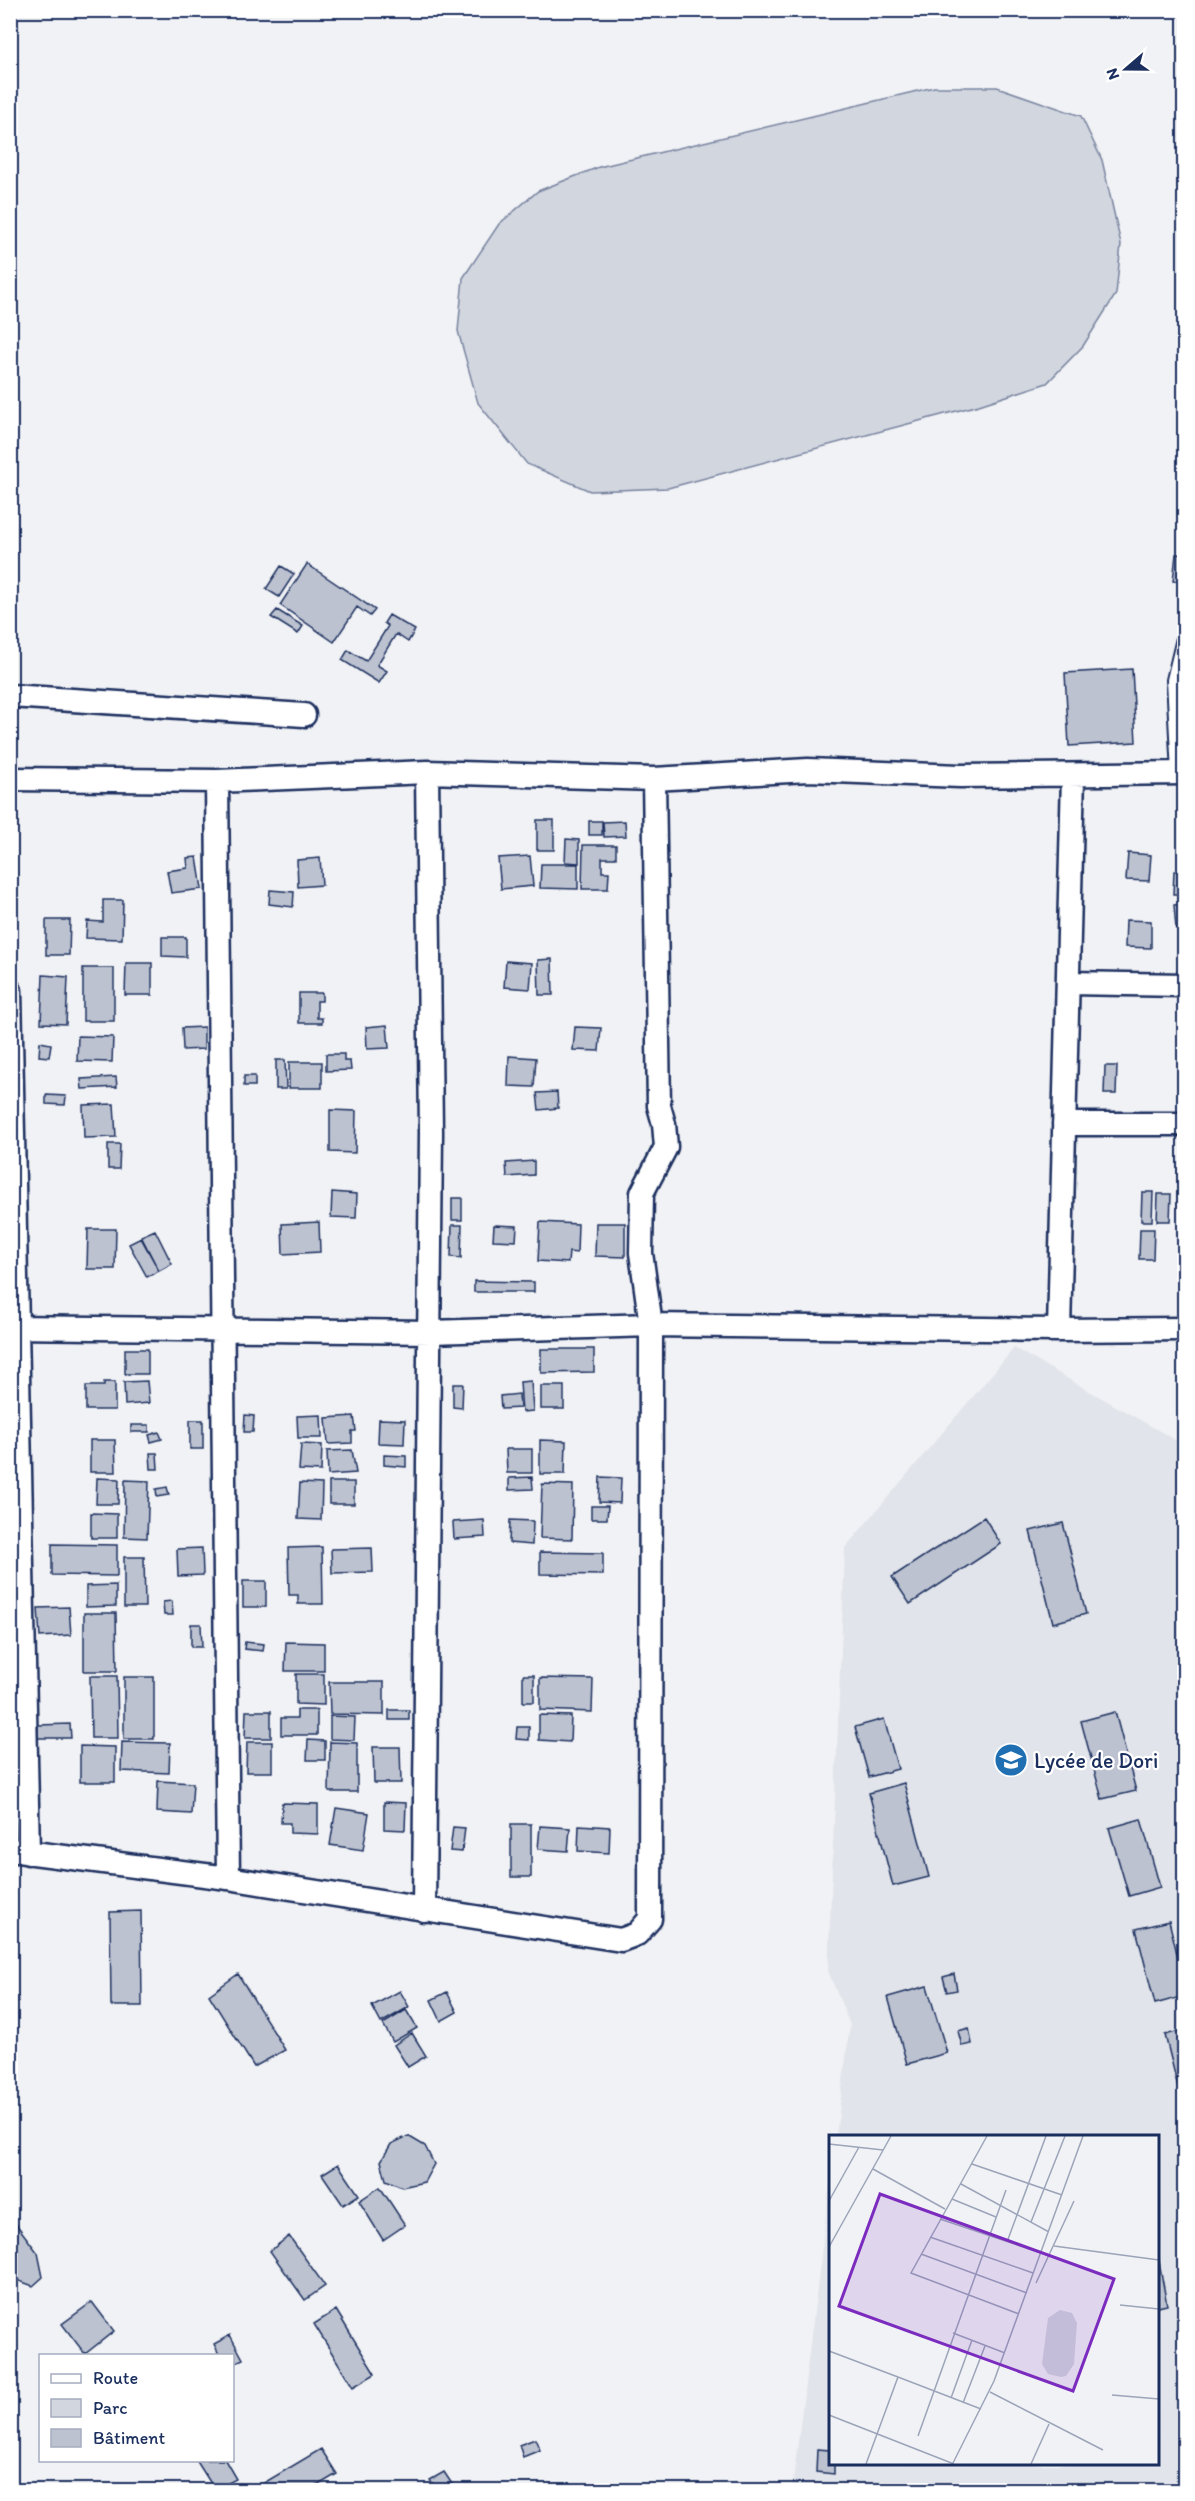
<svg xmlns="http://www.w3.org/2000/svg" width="1195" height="2501" font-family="Itim,sans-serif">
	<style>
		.built { fill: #e1e4ea }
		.green { fill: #d2d6df; stroke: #76829e; stroke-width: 1.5 }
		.building { fill: #bcc2d0; stroke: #1b2f5e; stroke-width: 1.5 }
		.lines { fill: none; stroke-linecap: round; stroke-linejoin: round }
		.service-casing { stroke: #1b2f5e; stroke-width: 16 }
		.minor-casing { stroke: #1b2f5e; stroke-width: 27 }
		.service { stroke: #fff; stroke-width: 12 }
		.minor { stroke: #fff; stroke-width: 22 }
		.labels { text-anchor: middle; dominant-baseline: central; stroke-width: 4.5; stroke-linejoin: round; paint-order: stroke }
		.poi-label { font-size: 22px; fill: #1b2f5e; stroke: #fff; text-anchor: start }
		.inset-road { fill: none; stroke: #9ba4b9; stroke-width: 1.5 }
		.view { fill: #7b2cbf; fill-opacity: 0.15; stroke: #7b2cbf; stroke-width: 3 }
		.inset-edge { fill: none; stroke: #1b2f5e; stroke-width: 3 }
	</style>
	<rect width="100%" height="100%" fill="#f1f2f5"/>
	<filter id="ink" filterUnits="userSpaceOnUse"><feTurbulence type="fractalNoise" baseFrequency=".0167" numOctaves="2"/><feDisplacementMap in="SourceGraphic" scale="12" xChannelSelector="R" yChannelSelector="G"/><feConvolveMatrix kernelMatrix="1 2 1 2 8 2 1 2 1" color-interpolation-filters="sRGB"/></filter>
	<g filter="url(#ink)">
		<path class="built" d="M1014 1348 1184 1445V2490H792L830 2183V2464H1158V2136H836L850 2025 828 1971 845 1548Z"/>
		<path class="green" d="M934 87H997L1081 116 1102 160 1121 244 1116 294 1083 346 1047 383 979 405 668 488 590 491 527 464 478 403 458 331 463 278 499 224 538 191 599 167Z"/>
		<path class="building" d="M1176 554 1184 555V582L1173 581Z
			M307 564 375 610 370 616 357 607 334 642 280 605Z
			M281 566 294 574 279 597 266 589Z
			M277 610 303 626 298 634 271 617Z
			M389 615 415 630 408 642 396 634 377 665 387 671 379 683 342 660 348 650 366 661 388 626 384 623Z
			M1132 669 1136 742 1069 746 1065 673Z
			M537 820H554V850H537Z
			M589 821H602V835H589Z
			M625 821 626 836 604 837 603 822Z
			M566 839 579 840V863L565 862Z
			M583 845H616V858H602V872H609L608 889H582Z
			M1128 853 1151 855 1149 881 1126 880Z
			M530 856 533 886 501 889 498 858Z
			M197 857 202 889 171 893 167 871 188 868 187 858Z
			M320 858 322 885 298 887 297 860Z
			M541 864H578V889L540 888Z
			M1174 871H1184V894H1173Z
			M270 890 294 892 293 907 269 904Z
			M103 900H123L122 939 86 938 87 921 103 922Z
			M1184 904V929H1176L1174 905Z
			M46 920H70L69 955H46Z
			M1126 920 1151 921V948L1125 947Z
			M162 937H186V957L162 956Z
			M552 959 553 995H539L538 960Z
			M506 961 532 963 530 989 504 987Z
			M126 963H152V995H125Z
			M83 968H114V1021H83Z
			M43 975 68 977 66 1024 41 1023Z
			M299 993H322V1001H317V1018H322V1023H299Z
			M387 1025 389 1048 367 1049 366 1027Z
			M204 1027V1049L183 1050 182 1028Z
			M575 1027 601 1028 599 1051 573 1050Z
			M78 1036 113 1037 112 1062 77 1061Z
			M40 1042 51 1044 49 1057 39 1056Z
			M326 1054H344V1061H350L351 1070 326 1071Z
			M509 1056 536 1058 534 1087 508 1086Z
			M276 1060H285L286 1089H276Z
			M289 1062H322V1088H289Z
			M1105 1066H1117L1116 1094H1104Z
			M244 1076H255V1086H244Z
			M116 1077 117 1087 82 1089 81 1079Z
			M557 1092 558 1108 539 1110 537 1093Z
			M46 1095 66 1096 65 1105 46 1104Z
			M114 1104 116 1137 84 1138 83 1105Z
			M330 1110 356 1111 355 1153 330 1152Z
			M108 1144H120L119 1169H108Z
			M534 1161V1175L507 1177 506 1163Z
			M332 1192 357 1194 356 1218 331 1217Z
			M1142 1192H1153L1152 1221H1141Z
			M1158 1194H1171L1170 1221H1157Z
			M452 1198H462V1220H452Z
			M319 1222 320 1252 283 1254 282 1224Z
			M540 1222 578 1224 577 1253 569 1252 568 1263 538 1261Z
			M596 1223H625V1257L595 1256Z
			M452 1225H462L461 1258 451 1257Z
			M494 1225 517 1226 516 1241 493 1240Z
			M88 1229H116L115 1269H87Z
			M1140 1229H1154L1153 1259H1139Z
			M155 1230 172 1264 159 1271 141 1236Z
			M141 1238 159 1271 147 1277 129 1244Z
			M474 1281 534 1282V1292H474Z
			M125 1349H148V1374H125Z
			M541 1349H594V1372L541 1373Z
			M147 1381 149 1403 125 1405 124 1382Z
			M531 1381 533 1411 522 1412 520 1382Z
			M104 1382H115V1410H86V1386H104Z
			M453 1384H463L462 1408 453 1407Z
			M541 1386H564V1409H541Z
			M519 1394 520 1408 501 1409 500 1396Z
			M245 1415 254 1416 253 1432H244Z
			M321 1415 322 1438H298L297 1416Z
			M354 1416 356 1431H352V1443L328 1444 326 1418Z
			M379 1419 405 1420 404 1444 378 1443Z
			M190 1420H203V1449H190Z
			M131 1425H149V1432H131Z
			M159 1432 162 1439 151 1442 149 1435Z
			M90 1440H115L116 1472H90Z
			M540 1440 566 1441 565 1474H540Z
			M301 1444 322 1445 321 1471 299 1470Z
			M506 1449H532V1473H507Z
			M352 1450 356 1473 328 1475 327 1451Z
			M150 1453H157L158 1469H151Z
			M384 1455 406 1456V1467L384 1465Z
			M532 1477 533 1489 509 1490V1478Z
			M600 1477 621 1478 620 1503 599 1502Z
			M97 1478 119 1479 118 1504H96Z
			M125 1480 149 1481 147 1538 124 1537Z
			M329 1482H354V1504H329Z
			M300 1483 322 1484 321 1520 298 1519Z
			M542 1484 573 1485 572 1539 540 1538Z
			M167 1487 169 1495 157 1497 156 1489Z
			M591 1506H608L607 1519H591Z
			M91 1513 117 1514V1538H91Z
			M984 1517 1001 1544 910 1604 892 1577Z
			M484 1520 485 1537 454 1539 453 1522Z
			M510 1520 533 1521 532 1545 509 1543Z
			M1063 1523 1086 1614 1053 1623 1030 1531Z
			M52 1544 117 1545V1576L52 1575Z
			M322 1547 323 1604H298V1595H289L288 1548Z
			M202 1548 203 1575 178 1576 177 1549Z
			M372 1548 373 1572 332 1573 331 1549Z
			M540 1552 603 1553V1575L540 1574Z
			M124 1557H144L145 1607H124Z
			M243 1581H266V1607H243Z
			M116 1585V1606L86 1607V1586Z
			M172 1601 173 1615H164L163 1602Z
			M69 1607 71 1635 40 1637 38 1608Z
			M84 1613H116L117 1671H84Z
			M191 1624H201L202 1647H191Z
			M245 1642 264 1644 263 1651 244 1649Z
			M286 1642 324 1643V1671H285Z
			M296 1674H324V1705L296 1704Z
			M523 1675H534V1702H523Z
			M90 1676H117L118 1738H91Z
			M124 1677H154V1739H124Z
			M540 1678 593 1679 592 1712 540 1710Z
			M329 1682H384V1715L330 1714Z
			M297 1710H317V1735H281V1718H297Z
			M389 1710H409V1720H389Z
			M246 1711H271V1738H245Z
			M1115 1712 1136 1791 1102 1799 1081 1721Z
			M539 1715 571 1716 570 1742 539 1740Z
			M330 1716 355 1717 354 1740 330 1739Z
			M884 1719 898 1769 869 1777 855 1727Z
			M70 1724 71 1738H38V1725Z
			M517 1727H529V1740L516 1739Z
			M308 1740 325 1741V1760H307Z
			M122 1742 170 1743 169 1773 121 1771Z
			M247 1742H272V1772H246Z
			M330 1742 357 1743V1792H329Z
			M80 1746 115 1747V1782H80Z
			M373 1747H400L401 1783H374Z
			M158 1781 193 1783 191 1814 157 1812Z
			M904 1783 929 1877 893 1886 869 1793Z
			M384 1802 406 1803 405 1830 384 1829Z
			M282 1803 318 1804V1834L290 1833V1823H281Z
			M336 1808 369 1813 363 1850 330 1845Z
			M1141 1819 1160 1887 1129 1896 1109 1828Z
			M511 1824H531V1877H511Z
			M579 1825 610 1827 609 1853 578 1851Z
			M540 1826 570 1828 568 1851 538 1849Z
			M453 1827 465 1828 462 1852 450 1851Z
			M141 1911 142 2006H111L110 1912Z
			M1169 1921 1184 1982V1996L1155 2004 1136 1929Z
			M238 1974 285 2050 254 2067 209 1995Z
			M954 1974 957 1990 947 1992 943 1977Z
			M927 1986 947 2053 907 2064 888 1997Z
			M400 1991 409 2007 381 2023 372 2006Z
			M447 1992 457 2012 441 2021 431 2000Z
			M406 2010 417 2028 393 2042 383 2024Z
			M969 2028 972 2044 962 2046 958 2031Z
			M1184 2030V2094L1180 2095 1165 2035Z
			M412 2033 426 2056 408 2067 394 2045Z
			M408 2136 425 2146 434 2164 424 2182 402 2187 386 2180 381 2161 391 2144Z
			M338 2164 359 2195 343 2205 322 2174Z
			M380 2187 405 2225 383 2240 359 2201Z
			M10 2216 38 2253 43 2277 33 2286 14 2279 10 2274Z
			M289 2236 325 2286 305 2300 270 2251Z
			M1158 2256 1167 2305 1158 2307Z
			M92 2302 114 2331 85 2354 62 2324Z
			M336 2310 375 2374 353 2387 314 2324Z
			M230 2335 243 2359 232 2364V2356H220L214 2344Z
			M535 2439 540 2450 523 2457 519 2445Z
			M321 2449 337 2474 310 2490H252Z
			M817 2449 830 2450V2464H834V2474L816 2472Z
			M196 2460H225L236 2479 215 2490Z
			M444 2472 456 2490H437L430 2480Z"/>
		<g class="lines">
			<defs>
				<path id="service" d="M1178 773 1173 680 1184 634"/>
				<path id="minor" d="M10 696 304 715
					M10 779 217 781 427 772 654 779 808 770 960 776 1184 773
					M217 781 228 1878
					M1068 983 1184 985
					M10 991 28 1853
					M1064 1124H1184
					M10 1327 431 1332 651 1325 1059 1330 1184 1329
					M1059 1330 1073 775
					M10 1850 228 1878 621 1940 637 1934 650 1919 651 1325 641 1253 642 1193 666 1147 664 1124 659 1106 654 779
					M424 1910 431 1132 427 772"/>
			</defs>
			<use href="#service" class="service-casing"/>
			<use href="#minor" class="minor-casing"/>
			<use href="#service" class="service"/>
			<use href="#minor" class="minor"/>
		</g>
	</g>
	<defs>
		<symbol id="school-disc" viewBox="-11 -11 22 22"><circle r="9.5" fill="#1f6fb2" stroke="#fff"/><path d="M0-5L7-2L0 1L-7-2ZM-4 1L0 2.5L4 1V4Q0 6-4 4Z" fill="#fff"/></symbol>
	</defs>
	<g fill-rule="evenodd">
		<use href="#school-disc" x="992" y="1741" width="38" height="38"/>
	</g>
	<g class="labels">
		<g class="poi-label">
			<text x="1034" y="1760">Lycée de Dori</text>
		</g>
	</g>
	<g transform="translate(829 2135)">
		<rect width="330" height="330" fill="#f1f2f5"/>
		<path d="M231 175 243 178 248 188 245 229 237 241 232 242 219 239 213 229 219 183Z" fill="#d2d6df"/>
		<path class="inset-road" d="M158 1 82 138 190 179M0 9 54 15M143 29 233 60M44 34 116 74M132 49 220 97M123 64 167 82M0 66 30 12M111 84 212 118M202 87 236 1M101 102 204 138M178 107 217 1M225 111 330 125M0 112 62 1M92 119 198 158M207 148 245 66M291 170 330 174M124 198 176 218M0 216 69 242M161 257 274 315M283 260 330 264M122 263 143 205M134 268 156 211M0 280 125 329M89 301 177 55M124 328 165 246 254 1M37 329 69 242 152 274M202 329 220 289"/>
		<path class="view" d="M51 59 285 144 244 256 10 171Z"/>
		<rect width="330" height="330" class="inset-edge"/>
	</g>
	<rect width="1195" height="2501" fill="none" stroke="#fff" stroke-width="36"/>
	<rect x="18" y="18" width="1159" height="2465" fill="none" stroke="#1b2f5e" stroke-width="2" filter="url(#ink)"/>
	<rect x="39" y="2354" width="195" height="108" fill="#ffffff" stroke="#a4acbf" stroke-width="1.5"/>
	<rect x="51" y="2374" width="30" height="9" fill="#ffffff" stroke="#a4acbf" stroke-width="1.5"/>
	<text x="93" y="2384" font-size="18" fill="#1b2f5e">Route</text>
	<rect x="51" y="2399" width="30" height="18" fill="#d2d6df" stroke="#a4acbf" stroke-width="1.5"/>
	<text x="93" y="2414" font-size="18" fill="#1b2f5e">Parc</text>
	<rect x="51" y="2429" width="30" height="18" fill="#bcc2d0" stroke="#a4acbf" stroke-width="1.5"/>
	<text x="93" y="2444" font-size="18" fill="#1b2f5e">Bâtiment</text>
	<g transform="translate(1126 69) rotate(250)" stroke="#ffffff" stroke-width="4.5" paint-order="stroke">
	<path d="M0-4.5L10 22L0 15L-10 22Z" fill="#1b2f5e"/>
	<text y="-9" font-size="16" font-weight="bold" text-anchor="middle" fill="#1b2f5e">N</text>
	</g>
</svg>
